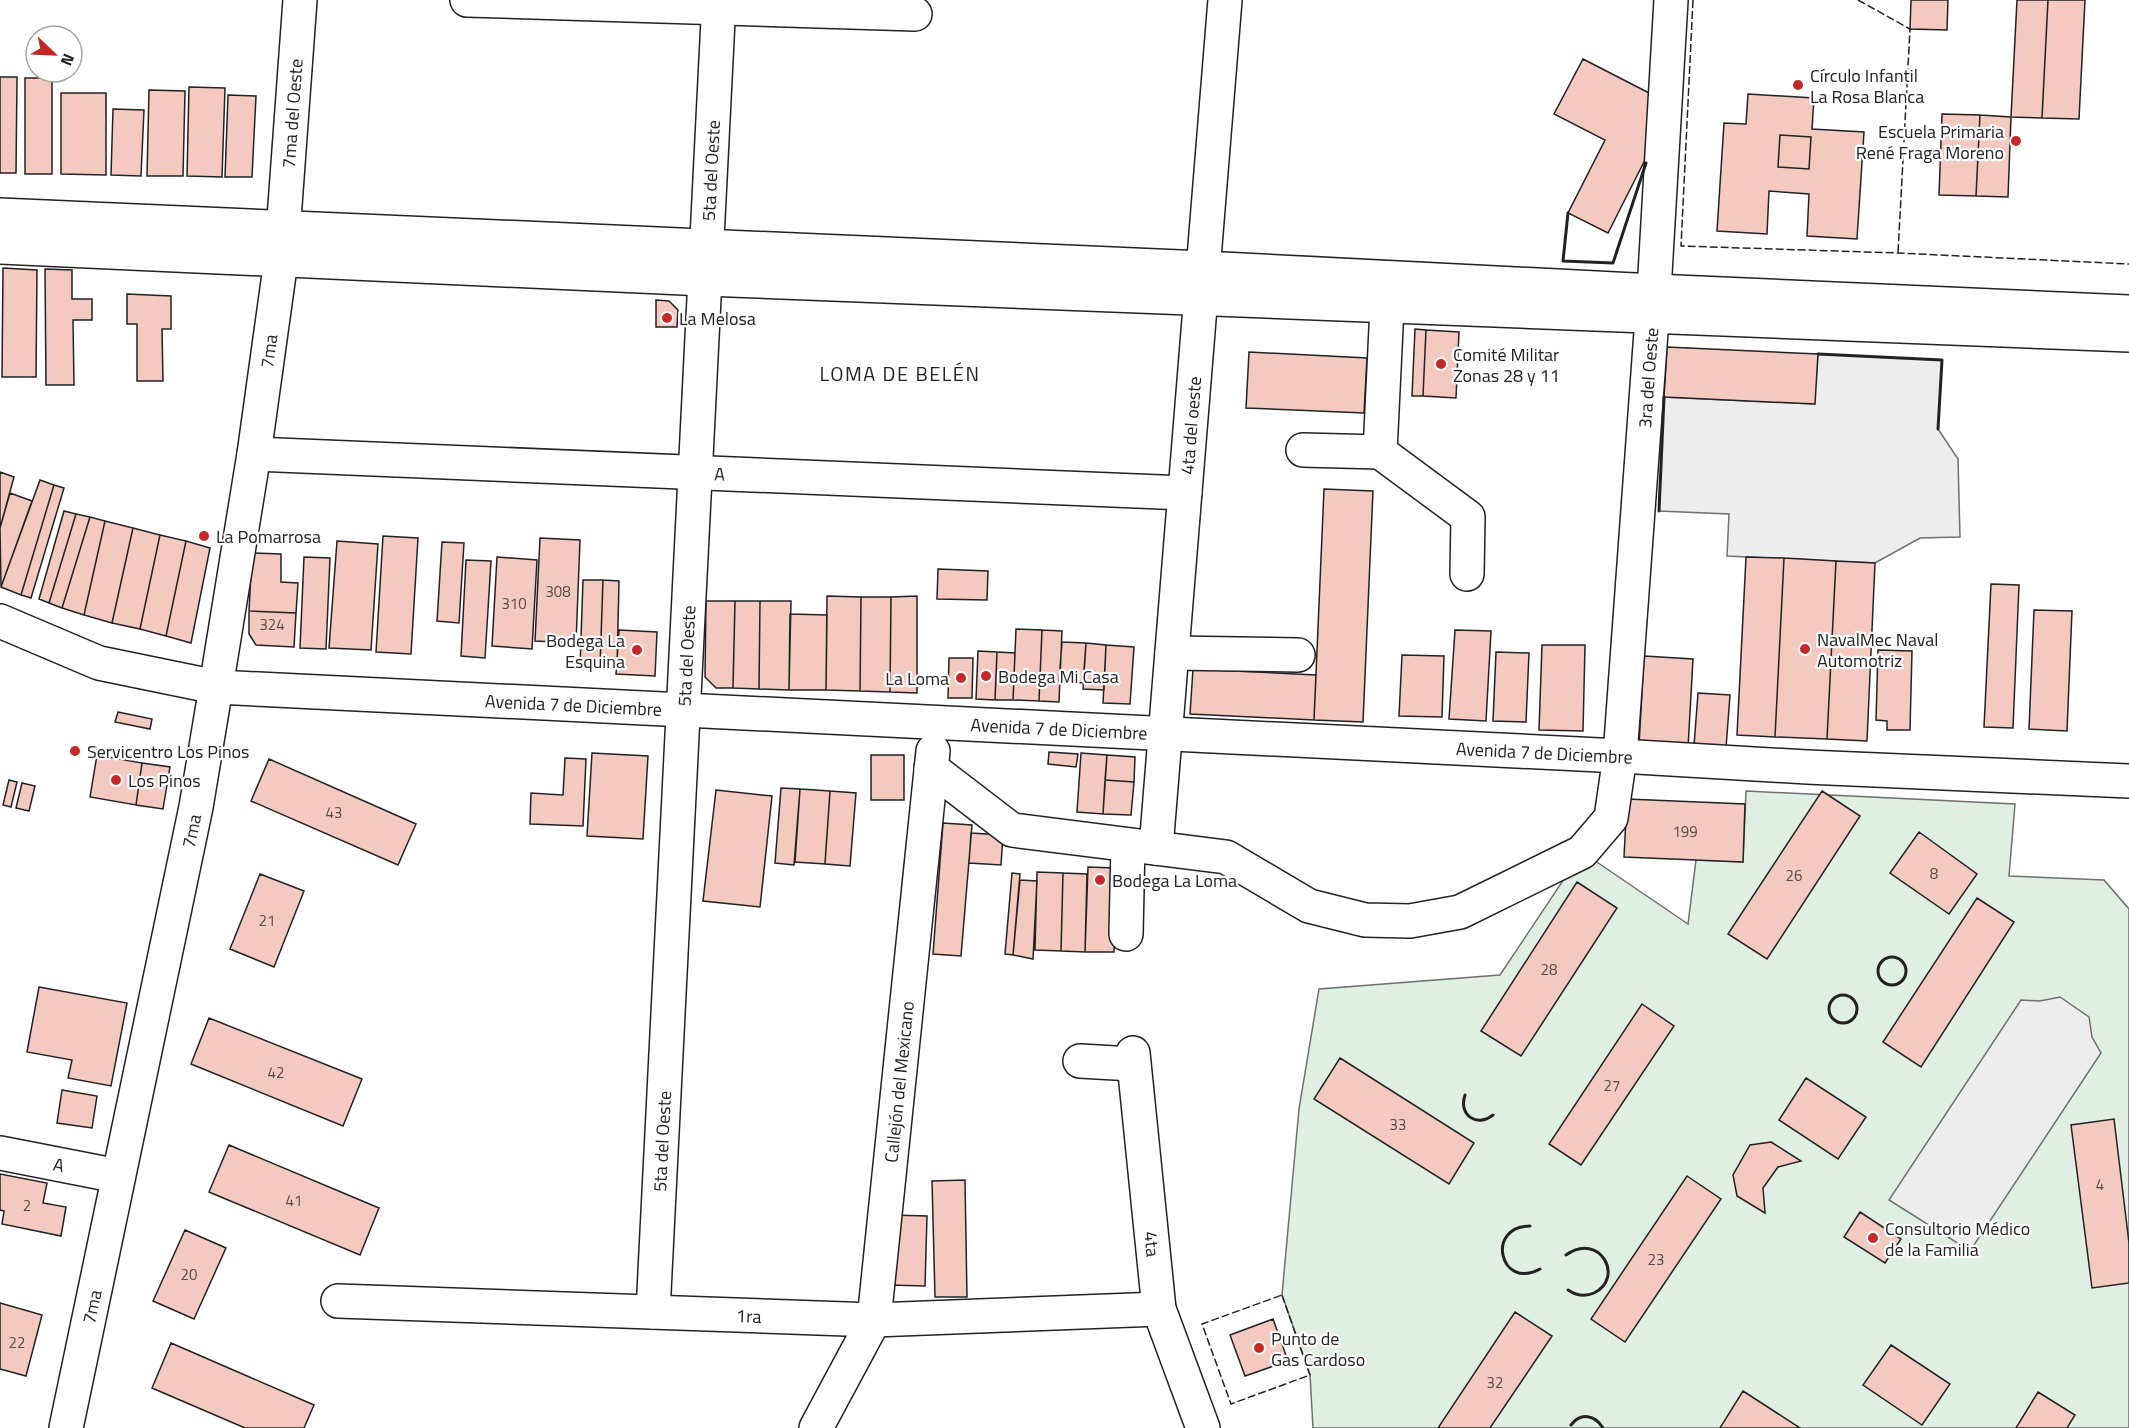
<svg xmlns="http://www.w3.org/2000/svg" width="2129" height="1428" font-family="'Titillium Web',sans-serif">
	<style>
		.green { fill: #e0efe3; stroke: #6f6f6f; stroke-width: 1.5 }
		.parking { fill: #ededed; stroke: #6f6f6f; stroke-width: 1.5 }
		.building { fill: #f3c9c0; stroke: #222; stroke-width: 1.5 }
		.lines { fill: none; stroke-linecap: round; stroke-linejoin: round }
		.minor-casing { stroke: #222; stroke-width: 36 }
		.major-casing { stroke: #222; stroke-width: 36 }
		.minor { stroke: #fff; stroke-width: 33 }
		.major { stroke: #fff; stroke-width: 33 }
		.fence { stroke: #222; stroke-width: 1.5; stroke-dasharray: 8 3; stroke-linecap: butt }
		.wall { stroke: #222; stroke-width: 3 }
		.poi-dot { fill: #c62828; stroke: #fff; stroke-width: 2 }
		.labels { text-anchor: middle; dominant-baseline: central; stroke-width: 4.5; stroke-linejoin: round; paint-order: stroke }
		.number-label { font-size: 15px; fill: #564c4a }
		.poi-label { font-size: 18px; fill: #222; stroke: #fff; text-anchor: start }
		.street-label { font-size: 18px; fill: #222; stroke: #fff }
		.neighbourhood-label { font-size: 20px; letter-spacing: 1.5px; fill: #222; stroke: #fff }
	</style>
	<rect width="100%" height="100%" fill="#fff"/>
	<path class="green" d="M1746 791 2015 804 2009 876 2104 880 2129 909V1428H1313L1310 1375 1282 1295 1299 1109 1319 989 1500 975 1582 852 1688 924 1696 860 1743 862Z"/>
	<path class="parking" d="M1818 354 1942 360 1938 429 1958 459 1960 537 1920 538 1875 563 1727 556 1729 514 1659 511 1664 397 1814 404Z
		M2060 997 2089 1017 2092 1037 2101 1053 1970 1251 1889 1200 2021 1000 2040 1001Z"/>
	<path class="building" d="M1911 0H1948L1947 30 1910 29Z
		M2017 0H2048L2042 118 2011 117Z
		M2048 0H2085L2079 119 2042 118Z
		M1583 59 1655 96 1650 150 1608 233 1568 213 1605 140 1554 114Z
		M0 77H17L16 173H0Z
		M25 78H52V174H25Z
		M189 87 225 88 222 177 187 176Z
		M149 90 185 91 183 176H147Z
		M61 93H106V175L61 174Z
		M1748 94 1814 98 1812 129 1864 132 1857 239 1807 236 1809 194 1769 191 1767 234 1717 231 1724 123 1746 124Z
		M228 95 256 96 252 177H225Z
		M113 109 144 110 141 176 111 175Z
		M1942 114 1980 115 1976 196 1939 195Z
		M1980 115 2011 117 2008 197 1976 196Z
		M1780 135 1811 137 1809 169 1778 167Z
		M3 268 37 270 36 377H2Z
		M45 269 72 270V299H92V320H73L74 385H46Z
		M127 294 171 296V329H162L163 381H137V324H127Z
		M656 300 669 301 678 310 677 327H656Z
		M1415 329 1426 330 1423 396H1412Z
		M1426 330 1459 332 1456 398 1423 396Z
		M1667 347 1818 354 1815 404 1664 397Z
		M1249 352 1367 358 1364 413 1246 408Z
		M0 472 14 477 0 528Z
		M40 480 54 485 21 595 1 587Z
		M54 485 64 488 31 598 21 595Z
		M1324 489 1373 491 1363 722 1314 720Z
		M10 493 32 501 1 587 0 528Z
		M64 511 76 514 49 603 39 599Z
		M76 514 90 517 62 608 49 603Z
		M90 517 105 521 84 615 62 608Z
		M105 521 133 528 112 623 84 615Z
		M133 528 160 535 140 629 112 623Z
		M160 535 186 541 166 636 140 629Z
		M383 536 418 538 411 654 376 652Z
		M540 538 580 540 576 643 535 641Z
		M186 541 210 548 191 643 166 636Z
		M337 541 378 544 371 650 329 648Z
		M442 542 464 543 459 623 437 621Z
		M252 553 281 554V582L298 583 296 613 249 611Z
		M304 557 330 558 326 649 300 648Z
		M497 557 537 560 532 649 492 646Z
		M1746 557 1784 558 1775 737 1737 735Z
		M1784 558 1836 561 1827 739 1775 737Z
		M466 560 491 561 485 658 461 656Z
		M1836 561 1875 563 1867 741 1827 739Z
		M938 569 988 571 987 600 937 599Z
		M583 580H603L600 667H580Z
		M603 580 619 581 617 668 600 667Z
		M1991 584 2019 585 2013 728 1984 727Z
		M827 596 861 597 860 691 826 690Z
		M917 596V693L890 692 891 597Z
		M861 597H891L890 692 860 691Z
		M706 601H735L733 688H716L705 677Z
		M735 601H760L759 689 733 688Z
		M760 601H791L789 690 759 689Z
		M2034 610 2072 611 2067 731 2029 729Z
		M249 611 296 613 294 647 256 645 249 634Z
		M790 614 827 615 826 690H789Z
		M1016 629 1042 630 1039 701 1013 700Z
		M619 630 657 632 655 676 616 674Z
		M1042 630 1062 631 1059 702 1039 701Z
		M1455 630 1491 631 1486 721 1449 719Z
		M1062 642 1086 643 1083 683 1059 681Z
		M1086 643 1106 645 1104 690 1083 689Z
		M1106 645 1134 647 1130 704 1103 703Z
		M1542 645H1585L1583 731 1539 730Z
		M1878 650 1912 651 1910 730H1887V721L1876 720Z
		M978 651 997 652 995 700 976 699Z
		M997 652 1015 653 1013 700H995Z
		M1496 652 1529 653 1526 722 1493 721Z
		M1402 655 1444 656 1442 717 1399 716Z
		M1644 656 1693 659 1688 748 1639 745Z
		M949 658H973L972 698H948Z
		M1193 669 1316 675 1314 720 1190 714Z
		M1698 693 1730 695 1726 748 1694 746Z
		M118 712 152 719 150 729 115 722Z
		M1049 752 1078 754 1076 767 1048 764Z
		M592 753 648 756 643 839 587 836Z
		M1081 753 1107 755 1103 814 1077 812Z
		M97 755 142 763 136 805 90 797Z
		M871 755H904V800H871Z
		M1107 755 1135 757 1134 782 1105 780Z
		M565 758 586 759 583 826 530 824 531 793 563 795Z
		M269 759 416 824 398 865 251 801Z
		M142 763 170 767 163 809 136 805Z
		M9 780 17 782 11 807 3 805Z
		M1105 780 1134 782 1131 815 1103 814Z
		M22 783 35 786 29 811 16 808Z
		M781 788 800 789 794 865 775 863Z
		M800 789 830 791 825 864 795 862Z
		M716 790 772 796 760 907 703 901Z
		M830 791 856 793 850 866 825 864Z
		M1822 791 1860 816 1767 959 1728 934Z
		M1627 799 1745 804 1743 862 1624 857Z
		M943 823 972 825 961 956 933 954Z
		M1919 832 1977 874 1949 914 1890 873Z
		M971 833 1003 835 1001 865 969 863Z
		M1088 867 1116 868 1114 952H1085Z
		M1037 872 1063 873 1061 951 1035 950Z
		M1012 873 1020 874 1013 955 1005 954Z
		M1063 873 1087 874 1085 952 1061 951Z
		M260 874 304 891 274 967 230 949Z
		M1020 880 1037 881 1033 959 1013 955Z
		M1577 882 1617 908 1521 1056 1481 1031Z
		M1977 898 2014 922 1921 1067 1883 1042Z
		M39 987 127 1003 111 1086 68 1078 72 1060 27 1052Z
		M1642 1004 1674 1026 1581 1165 1549 1144Z
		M209 1018 362 1079 343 1126 191 1064Z
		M1340 1058 1474 1143 1449 1184 1314 1099Z
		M1806 1078 1866 1117 1838 1159 1779 1120Z
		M62 1090 97 1096 92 1128 57 1123Z
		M2114 1119 2129 1243V1283L2092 1288 2071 1125Z
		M1771 1142 1801 1161 1778 1167 1763 1188 1765 1213 1737 1196 1733 1175 1750 1145Z
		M229 1145 379 1208 360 1255 209 1192Z
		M0 1174 47 1183 43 1203 66 1207 61 1236 2 1224 4 1211 0 1210Z
		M1687 1176 1721 1199 1625 1342 1591 1319Z
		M965 1180 967 1297H935L932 1181Z
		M1860 1212 1901 1239 1885 1263 1844 1237Z
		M890 1215 927 1216 925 1286 888 1285Z
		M185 1230 226 1248 194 1319 153 1301Z
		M0 1303 42 1315 26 1376 0 1369Z
		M1515 1312 1552 1336 1490 1428H1438Z
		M1273 1319 1288 1361 1245 1376 1230 1335Z
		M171 1343 314 1405 304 1428H245L152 1388Z
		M1891 1345 1950 1384 1922 1425 1863 1385Z
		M1743 1391 1800 1428H1720Z
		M2038 1392 2075 1415 2067 1428H2016Z"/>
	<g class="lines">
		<defs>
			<g id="minor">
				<path d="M467 0 915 14"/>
				<path d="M1387 307 1380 452 1468 517 1467 574"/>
				<path d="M1303 450 1380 452"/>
				<path id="s1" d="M254 454 1185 493"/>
				<path id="s2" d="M0 621 99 663 216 687 1620 756 1807 767 2129 781"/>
				<path d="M1172 653 1298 655"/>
				<path id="s3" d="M931 768 1012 830 1226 857 1309 906 1365 920 1410 921 1460 912 1582 852 1611 818 1620 756 1654 291 1671 0"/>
				<path id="s4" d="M1156 848 1225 0"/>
				<path d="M1126 934 1128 845"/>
				<path id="s5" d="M1133 1053 1159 1309 1203 1428"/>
				<path d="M1080 1061 1133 1064"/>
				<path id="s6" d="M0 1153 118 1176"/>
				<path id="s7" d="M338 1301 874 1320 1159 1309"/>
				<path id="s8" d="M653 1312 719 0"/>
				<path id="s9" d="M66 1428 196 807 216 687 254 454 281 260 300 0"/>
				<path id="s10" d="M816 1428 874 1320 933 751"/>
			</g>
			<path id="major" d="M0 215 1203 268 1654 291 2129 312
				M0 247 705 279 2129 335"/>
		</defs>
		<use href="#minor" class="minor-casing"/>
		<use href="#major" class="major-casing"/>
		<use href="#minor" class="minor"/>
		<use href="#major" class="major"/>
		<path class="fence" d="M1693 0 1681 246 1898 253 2129 264
			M1858 0 1910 29 1898 253
			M1282 1295 1310 1375 1231 1404 1202 1324Z"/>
		<path class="wall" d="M1568 213 1563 261 1613 263 1646 163
			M1818 354 1942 360 1938 429
			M1659 511 1664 397
			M1878 971a14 14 0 1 1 28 0a14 14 0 1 1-28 0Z
			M1829 1009a14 14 0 1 1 28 0a14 14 0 1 1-28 0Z
			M1465 1095C1458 1115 1477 1128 1493 1115
			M1530 1226C1485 1226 1500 1291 1540 1269
			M1566 1255C1600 1231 1625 1278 1594 1293 1585 1297 1577 1296 1568 1290
			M1571 1425C1581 1412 1595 1415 1603 1428"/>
	</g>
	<g class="poi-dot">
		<circle cx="1798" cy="85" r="6"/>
		<circle cx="2016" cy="141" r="6"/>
		<circle cx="667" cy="318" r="6"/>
		<circle cx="1441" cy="364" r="6"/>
		<circle cx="204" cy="536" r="6"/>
		<circle cx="1805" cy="649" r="6"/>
		<circle cx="637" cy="650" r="6"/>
		<circle cx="986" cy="676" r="6"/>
		<circle cx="961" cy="678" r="6"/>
		<circle cx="75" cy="751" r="6"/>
		<circle cx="116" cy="780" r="6"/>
		<circle cx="1100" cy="880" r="6"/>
		<circle cx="1873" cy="1238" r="6"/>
		<circle cx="1259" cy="1348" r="6"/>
	</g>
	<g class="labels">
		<g class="number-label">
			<text x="558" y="591">308</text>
			<text x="514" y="603">310</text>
			<text x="272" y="624">324</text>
			<text x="334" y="812">43</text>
			<text x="1685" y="831">199</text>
			<text x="1934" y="873">8</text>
			<text x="1794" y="875">26</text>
			<text x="267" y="920">21</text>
			<text x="1549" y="969">28</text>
			<text x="276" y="1072">42</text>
			<text x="1612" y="1085">27</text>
			<text x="1398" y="1124">33</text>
			<text x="2100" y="1184">4</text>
			<text x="294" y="1200">41</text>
			<text x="27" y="1205">2</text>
			<text x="1656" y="1259">23</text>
			<text x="189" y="1274">20</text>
			<text x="17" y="1342">22</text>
			<text x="1495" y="1382">32</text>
		</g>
		<g class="poi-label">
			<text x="1810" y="75">Círculo Infantil<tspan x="1810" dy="21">La Rosa Blanca</tspan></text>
			<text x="2004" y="131" text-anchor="end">Escuela Primaria<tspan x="2004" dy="21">René Fraga Moreno</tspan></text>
			<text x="679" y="318">La Melosa</text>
			<text x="1453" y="354">Comité Militar<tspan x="1453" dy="21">Zonas 28 y 11</tspan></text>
			<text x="216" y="536">La Pomarrosa</text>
			<text x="1817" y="639">NavalMec Naval<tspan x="1817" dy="21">Automotriz</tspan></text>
			<text x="625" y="640" text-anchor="end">Bodega La<tspan x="625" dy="21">Esquina</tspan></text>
			<text x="998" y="676">Bodega Mi Casa</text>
			<text x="949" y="678" text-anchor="end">La Loma</text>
			<text x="87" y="751">Servicentro Los Pinos</text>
			<text x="128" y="780">Los Pinos</text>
			<text x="1112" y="880">Bodega La Loma</text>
			<text x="1885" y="1228">Consultorio Médico<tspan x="1885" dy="21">de la Familia</tspan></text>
			<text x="1271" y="1338">Punto de<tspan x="1271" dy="21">Gas Cardoso</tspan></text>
		</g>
		<g class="street-label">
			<text stroke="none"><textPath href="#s9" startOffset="1335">7ma del Oeste</textPath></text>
			<text stroke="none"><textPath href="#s8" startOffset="1143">5ta del Oeste</textPath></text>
			<text stroke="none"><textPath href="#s9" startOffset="1096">7ma</textPath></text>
			<text stroke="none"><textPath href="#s3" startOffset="1190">3ra del Oeste</textPath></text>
			<text stroke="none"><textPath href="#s4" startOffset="424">4ta del oeste</textPath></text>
			<text stroke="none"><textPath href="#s1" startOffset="466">A</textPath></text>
			<text stroke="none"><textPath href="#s8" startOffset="657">5ta del Oeste</textPath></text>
			<text stroke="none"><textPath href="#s2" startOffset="585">Avenida 7 de Diciembre</textPath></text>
			<text stroke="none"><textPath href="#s2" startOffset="1071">Avenida 7 de Diciembre</textPath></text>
			<text stroke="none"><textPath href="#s2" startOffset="1557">Avenida 7 de Diciembre</textPath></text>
			<text stroke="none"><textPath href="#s9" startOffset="610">7ma</textPath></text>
			<text stroke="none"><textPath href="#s10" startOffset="362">Callejón del Mexicano</textPath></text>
			<text stroke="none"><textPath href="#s8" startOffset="171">5ta del Oeste</textPath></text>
			<text stroke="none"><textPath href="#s6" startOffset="60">A</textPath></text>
			<text stroke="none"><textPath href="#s5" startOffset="192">4ta</textPath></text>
			<text stroke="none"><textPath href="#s9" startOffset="124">7ma</textPath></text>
			<text stroke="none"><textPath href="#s7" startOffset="411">1ra</textPath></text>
		</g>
		<g class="neighbourhood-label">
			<text x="900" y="373">LOMA DE BELÉN</text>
		</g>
	</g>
	<g transform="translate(54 54) rotate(113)"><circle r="28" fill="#ffffff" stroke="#a7a7a7" stroke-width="1.5"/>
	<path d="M0-4.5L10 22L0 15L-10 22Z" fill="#c62828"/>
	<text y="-9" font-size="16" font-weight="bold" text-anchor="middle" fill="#222222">N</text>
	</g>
</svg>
